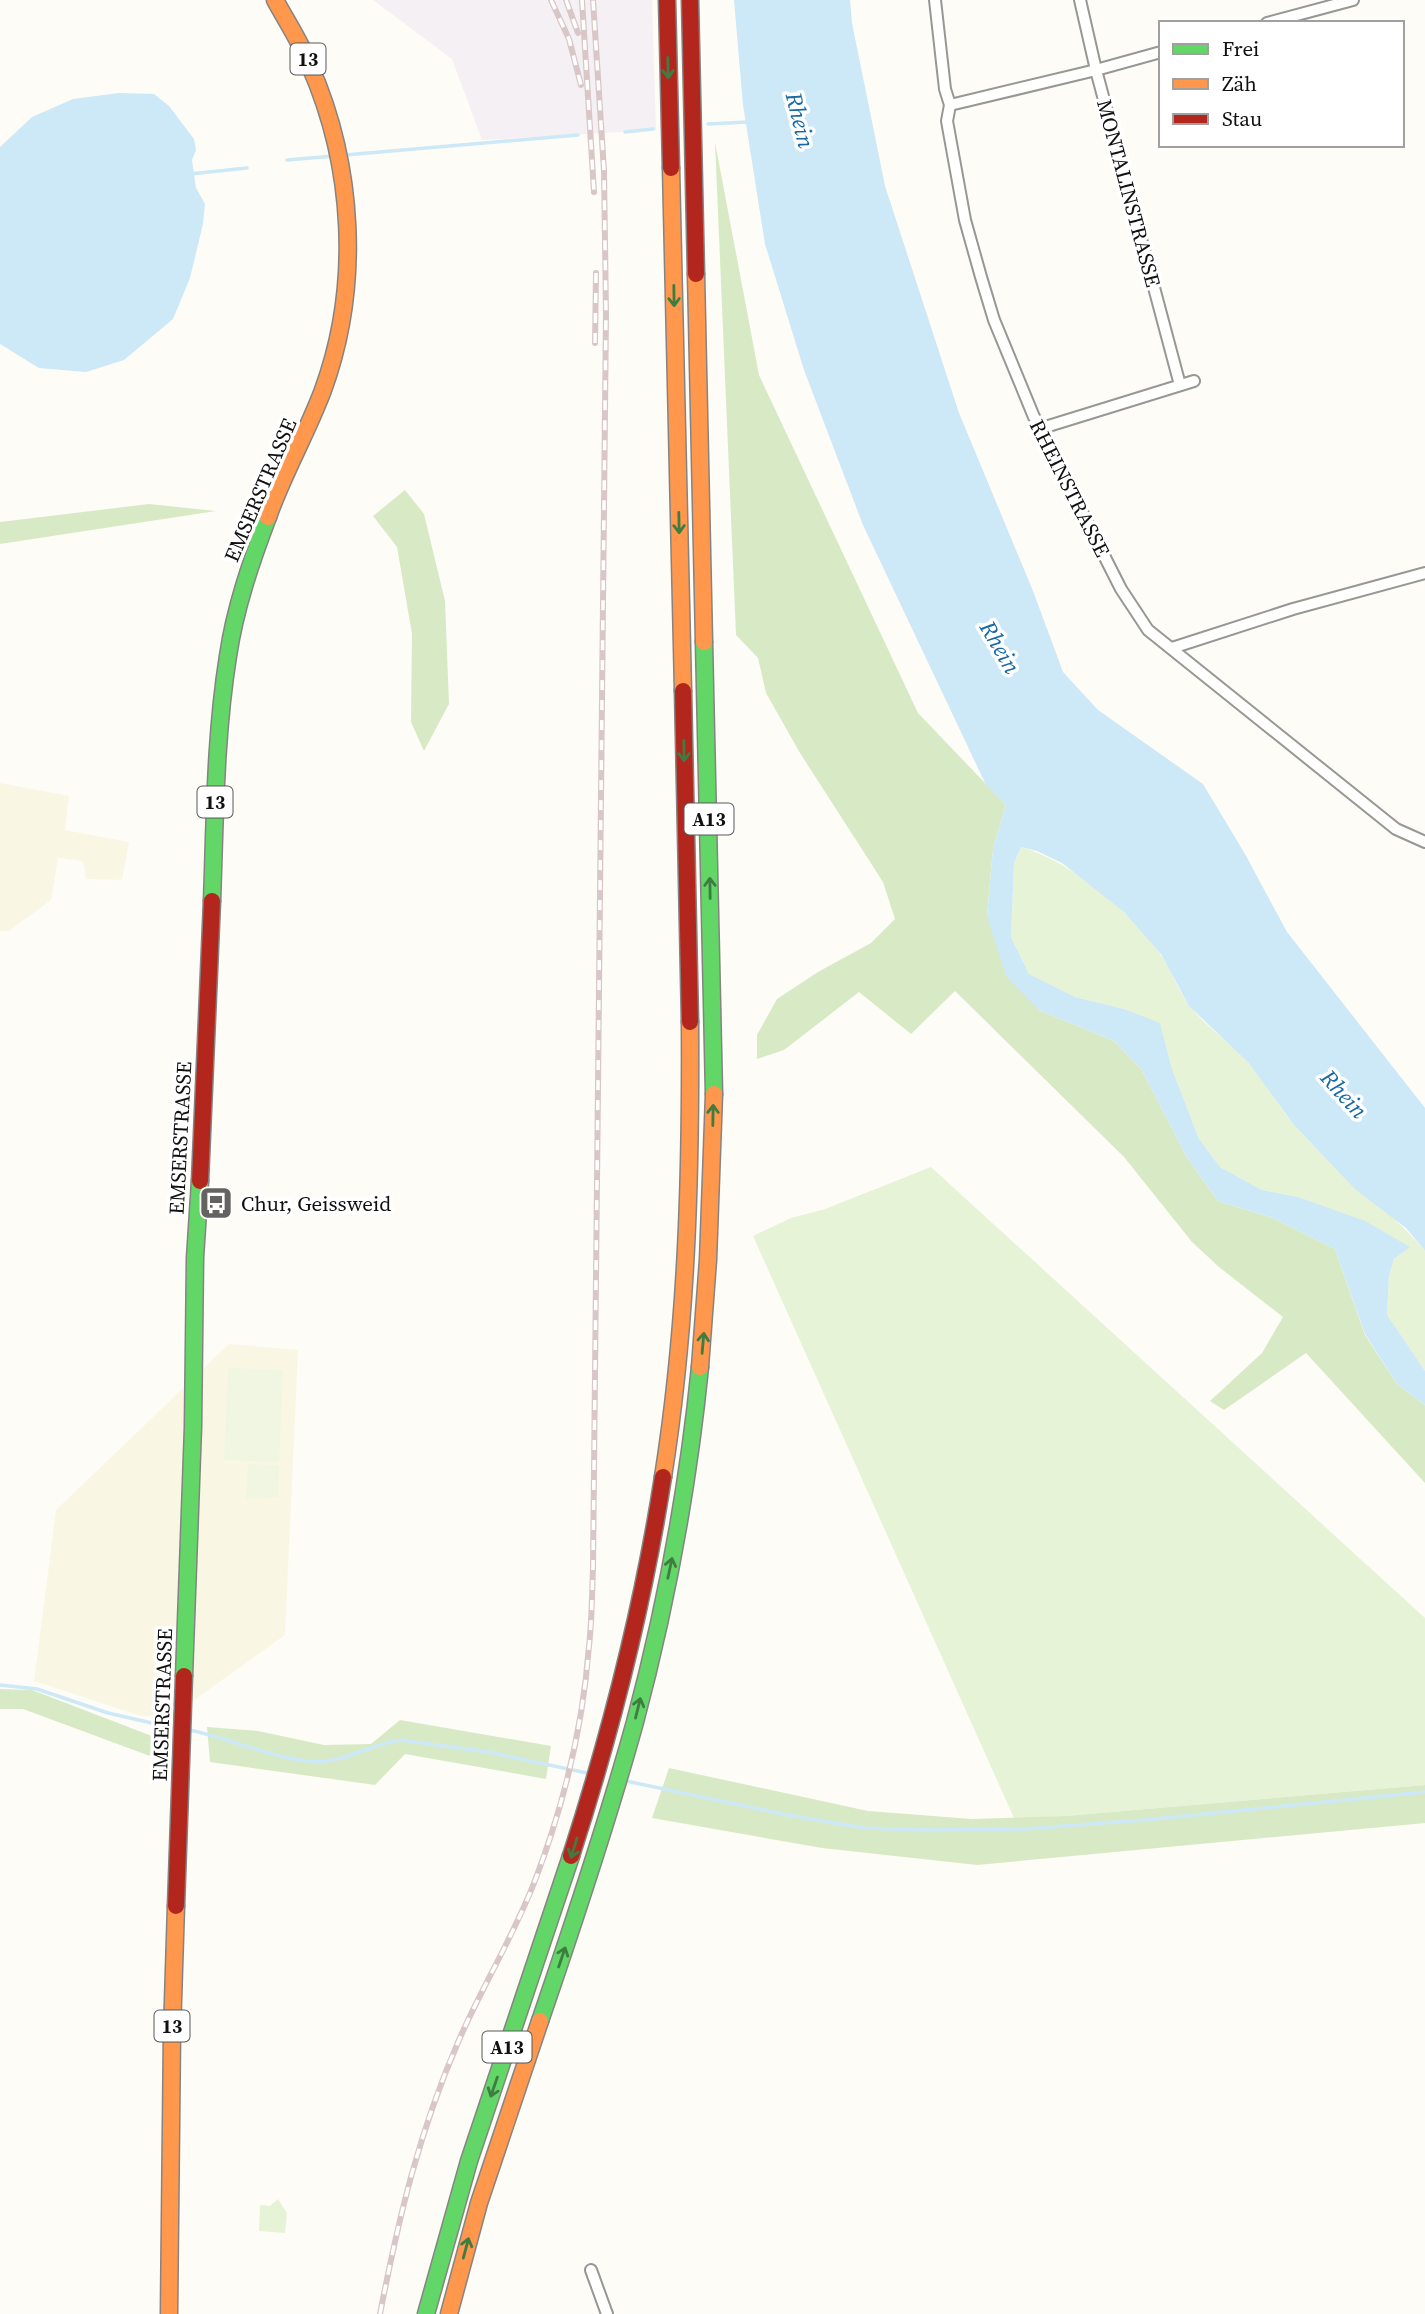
<svg xmlns="http://www.w3.org/2000/svg" width="1425" height="2314" font-family="'Source Serif 4',serif">
	<style>
		.industrial { fill: #f5f0f3 }
		.farmland { fill: #f9f7e4 }
		.green { fill: #e7f3d7 }
		.forest { fill: #d8eac5 }
		.pitch { fill: #f0f6e1 }
		.water { fill: #cde8f7 }
		.lines { fill: none; stroke-linecap: round; stroke-linejoin: round }
		.stream { stroke: #cde8f7; stroke-width: 3.5 }
		.street-casing { stroke: #979795; stroke-width: 14 }
		.fast-casing { stroke: #858482; stroke-width: 19 }
		.slow-casing { stroke: #858482; stroke-width: 19 }
		.jam-casing { stroke: #858482; stroke-width: 19 }
		.street { stroke: #fffffe; stroke-width: 10 }
		.fast { stroke: #63d668; stroke-width: 16 }
		.slow { stroke: #ff974d; stroke-width: 16 }
		.jam { stroke: #b3261e; stroke-width: 16 }
		.rail-casing { stroke: #d9c6c7; stroke-width: 6 }
		.rail { stroke: #fff; stroke-width: 3.5; stroke-dasharray: 10; stroke-linecap: butt }
		.oneway { stroke: #3e7d41 }
		.labels { text-anchor: middle; dominant-baseline: central; stroke-width: 7; stroke-linejoin: round; paint-order: stroke }
		.shield { fill: #fff; stroke: #585858; stroke-width: 2 }
		.shield-label { font-size: 19px; font-weight: bold; fill: #111 }
		.street-label { font-size: 21px; fill: #111; stroke: #fff }
		.poi-label { font-size: 21px; fill: #111; stroke: #fff; text-anchor: start }
		.water-label { font-size: 23px; font-style: italic; fill: #1768a6; stroke: #fff }
	</style>
	<rect width="100%" height="100%" fill="#fdfcf7"/>
	<path class="industrial" d="M373 0H652L656 130 482 140 452 59Z"/>
	<path class="farmland" d="M0 783 69 796 65 830 129 842 122 880 86 879 83 861 58 858 51 900 9 931H0Z
		M229 1344 298 1350 285 1635 172 1716H141L34 1681 56 1510Z"/>
	<path class="green" d="M1021 847C1069 860 1134 914 1161 955 1172 971 1178 991 1190 1006 1206 1027 1230 1042 1247 1061 1265 1081 1277 1106 1295 1126 1335 1171 1386 1205 1425 1251V1371L1387 1316 1389 1276 1394 1259 1409 1247 1298 1197 1262 1190 1220 1167 1199 1139 1172 1069 1160 1024 1124 1009 1075 997 1029 974 1011 937 1014 863Z
		M931 1167 1425 1618V1785L1065 1816 1014 1818 753 1236 791 1218 825 1209Z
		M278 2199 287 2213 285 2233 259 2231 260 2205 270 2206Z"/>
	<path class="forest" d="M715 142 759 375 918 713 1006 805 993 849 987 916 1039 1010 1114 1041 1142 1070 1186 1156 1218 1201 1273 1218 1335 1249 1365 1335 1397 1384 1425 1405V1483L1306 1353 1224 1410 1210 1401 1262 1353 1283 1317 1219 1267 1192 1242 1124 1157 955 991 911 1034 859 992 784 1050 757 1059V1035L777 999 818 972 871 943 895 919 883 882 800 753 766 693 758 658 736 635Z
		M405 490 424 514 445 601 449 704 424 751 411 722 412 634 397 547 373 516Z
		M149 504 216 511 0 544V522Z
		M0 1689 32 1690 157 1738 150 1756 23 1709H0Z
		M400 1720 551 1746 546 1779 405 1754 375 1785 210 1762 207 1727 258 1731 324 1745 371 1744Z
		M669 1768 868 1811 972 1819 1065 1816 1425 1785V1823L977 1865 822 1848 652 1818Z"/>
	<path class="pitch" d="M228 1368 283 1370 279 1462 224 1460Z
		M248 1464 279 1465 278 1497 246 1499Z"/>
	<path class="water" d="M734 0H850L852 23 885 186 959 413 1033 591 1063 672 1098 710 1203 784 1245 854 1287 932 1425 1108V1251L1406 1228 1356 1190 1293 1124 1248 1062 1189 1006 1161 954 1124 912 1062 863 1037 851 1021 847 1014 863 1011 937 1029 974 1075 997 1124 1009 1160 1023 1172 1069 1199 1139 1220 1167 1262 1190 1298 1197 1365 1221 1410 1247 1394 1259 1389 1276 1387 1315 1425 1371V1405L1397 1384 1365 1334 1335 1249 1273 1218 1218 1201 1186 1156 1142 1070 1114 1041 1039 1010 1006 976 987 916 993 849 1006 805 986 785 863 525 804 370 765 244 743 105Z
		M119 93 154 94 169 106 194 139 196 150 192 160 196 188 205 204 203 224 190 278 173 319 124 360 86 372 39 368 0 344V147L32 117 73 99Z"/>
	<g class="lines">
		<path class="stream" d="M708 124 748 122
			M625 132 653 129
			M345 155 578 135
			M287 160 334 156
			M190 174 247 168
			M0 1685 37 1689 108 1713 178 1729
			M189 1730C229 1737 289 1766 327 1761 353 1758 375 1743 401 1740L488 1752 587 1773
			M626 1781 788 1815 864 1828 924 1830 1025 1829 1144 1820 1425 1792"/>
		<defs>
			<path id="street" d="M935 0 945 89 950 105 947 121 965 220 981 277 994 320 1034 417 1042 428 1046 441 1121 589 1148 630 1396 829 1425 842
				M1080 0 1096 70 1180 385
				M1267 23 1353 0
				M950 105 1096 70 1161 52
				M1042 428 1194 381
				M1172 648 1293 609 1425 573
				M591 2270 607 2314"/>
			<path id="fast" d="M704 642 714 1094
				M212 901C215 819 215 737 228 656 235 608 251 562 268 517
				M184 1676 193 1427 195 1258 200 1181
				M540 2021C574 1922 607 1823 635 1722 666 1606 688 1487 700 1367
				M426 2314 469 2161 571 1856"/>
			<path id="slow" d="M671 168 683 691
				M696 274 704 642
				M268 517C283 474 307 433 323 390 361 286 354 166 310 66 301 43 287 22 275 0
				M700 1367 708 1260 714 1094
				M663 1477C687 1326 691 1175 690 1022
				M169 2314 172 2032 176 1906
				M449 2314 479 2203 540 2021"/>
			<path id="jam" d="M667 0 671 168
				M690 0 696 274
				M683 691 690 1022
				M200 1181 212 901
				M571 1856C611 1732 643 1606 663 1477
				M176 1906 184 1676"/>
		</defs>
		<use href="#street" class="street-casing"/>
		<use href="#fast" class="fast-casing"/>
		<use href="#slow" class="slow-casing"/>
		<use href="#jam" class="jam-casing"/>
		<use href="#street" class="street"/>
		<use href="#fast" class="fast"/>
		<use href="#slow" class="slow"/>
		<use href="#jam" class="jam"/>
		<defs>
			<path id="rail" d="M551 0 569 39 581 85
				M566 0 578 33
				M582 0 594 192
				M595 343 596 273
				M380 2314C399 2216 419 2132 459 2040 482 1987 513 1937 534 1883 563 1808 583 1726 589 1646 592 1620 592 1593 593 1567L606 314 604 171 593 0"/>
		</defs>
		<use href="#rail" class="rail-casing"/>
		<use href="#rail" class="rail"/>
	</g>
	<defs><path id="oneway-shaft" d="M-6 0H5M1.5-3L5.5 0L1.5 3" fill="none" stroke-width="1.6" stroke-linecap="round" stroke-linejoin="round" transform="scale(1.75)"/></defs>
	<g class="oneway">
		<use href="#oneway-shaft" transform="translate(668 68) rotate(89)"/>
		<use href="#oneway-shaft" transform="translate(674 296) rotate(89)"/>
		<use href="#oneway-shaft" transform="translate(679 523) rotate(89)"/>
		<use href="#oneway-shaft" transform="translate(684 751) rotate(89)"/>
		<use href="#oneway-shaft" transform="translate(710 888) rotate(-91)"/>
		<use href="#oneway-shaft" transform="translate(713 1115) rotate(-89)"/>
		<use href="#oneway-shaft" transform="translate(703 1343) rotate(-85)"/>
		<use href="#oneway-shaft" transform="translate(670 1568) rotate(-78)"/>
		<use href="#oneway-shaft" transform="translate(638 1708) rotate(-76)"/>
		<use href="#oneway-shaft" transform="translate(574 1848) rotate(107)"/>
		<use href="#oneway-shaft" transform="translate(562 1957) rotate(-71)"/>
		<use href="#oneway-shaft" transform="translate(494 2087) rotate(109)"/>
		<use href="#oneway-shaft" transform="translate(466 2248) rotate(-75)"/>
	</g>
	<defs>
		<symbol id="bus-square" viewBox="-11 -11 22 22"><rect x="-9" y="-9" width="18" height="18" rx="4" fill="#646362" stroke="#fff"/><path d="M-5-6H5V4H4V6H2V4H-2V6H-4V4H-5ZM-3.5-4V0h7V-4ZM-3.5 1.2v1.5H-2V1.2ZM2 1.2v1.5H3.5V1.2Z" fill="#fff"/></symbol>
	</defs>
	<g fill-rule="evenodd">
		<use href="#bus-square" x="197" y="1184" width="38" height="38"/>
	</g>
	<g class="labels">
		<g class="shield">
			<rect x="290.5" y="43.5" width="35" height="31" rx="5"/>
			<rect x="197.5" y="786.5" width="35" height="31" rx="5"/>
			<rect x="684.5" y="803.5" width="49" height="31" rx="5"/>
			<rect x="154.5" y="2010.5" width="35" height="31" rx="5"/>
			<rect x="482.5" y="2031.5" width="49" height="31" rx="5"/>
		</g>
		<g class="shield-label">
			<text x="308" y="59">13</text>
			<text x="215" y="802">13</text>
			<text x="709" y="819">A13</text>
			<text x="172" y="2026">13</text>
			<text x="507" y="2047">A13</text>
		</g>
		<g class="street-label">
			<text transform="translate(1129 193) rotate(75)">MONTALINSTRASSE</text>
			<text transform="translate(1070 488) rotate(63)">RHEINSTRASSE</text>
			<text transform="translate(260 490) rotate(-67)">EMSERSTRASSE</text>
			<text transform="translate(180 1138) rotate(-87)">EMSERSTRASSE</text>
			<text transform="translate(162 1705) rotate(-88)">EMSERSTRASSE</text>
		</g>
		<g class="poi-label">
			<text x="241" y="1203">Chur, Geissweid</text>
		</g>
		<g class="water-label">
			<text transform="translate(800 120) rotate(76)">Rhein</text>
			<text transform="translate(1000 647) rotate(60)">Rhein</text>
			<text transform="translate(1344 1094) rotate(48)">Rhein</text>
		</g>
	</g>
	<rect x="1159" y="21" width="245" height="126" fill="#ffffff" stroke="#a0a0a0" stroke-width="2"/>
	<rect x="1173" y="44" width="35" height="10" fill="#63d668" stroke="#a0a0a0" stroke-width="2"/>
	<text x="1222" y="56" font-size="21" fill="#111111">Frei</text>
	<rect x="1173" y="79" width="35" height="10" fill="#ff974d" stroke="#a0a0a0" stroke-width="2"/>
	<text x="1222" y="91" font-size="21" fill="#111111">Zäh</text>
	<rect x="1173" y="114" width="35" height="10" fill="#b3261e" stroke="#a0a0a0" stroke-width="2"/>
	<text x="1222" y="126" font-size="21" fill="#111111">Stau</text>
</svg>
